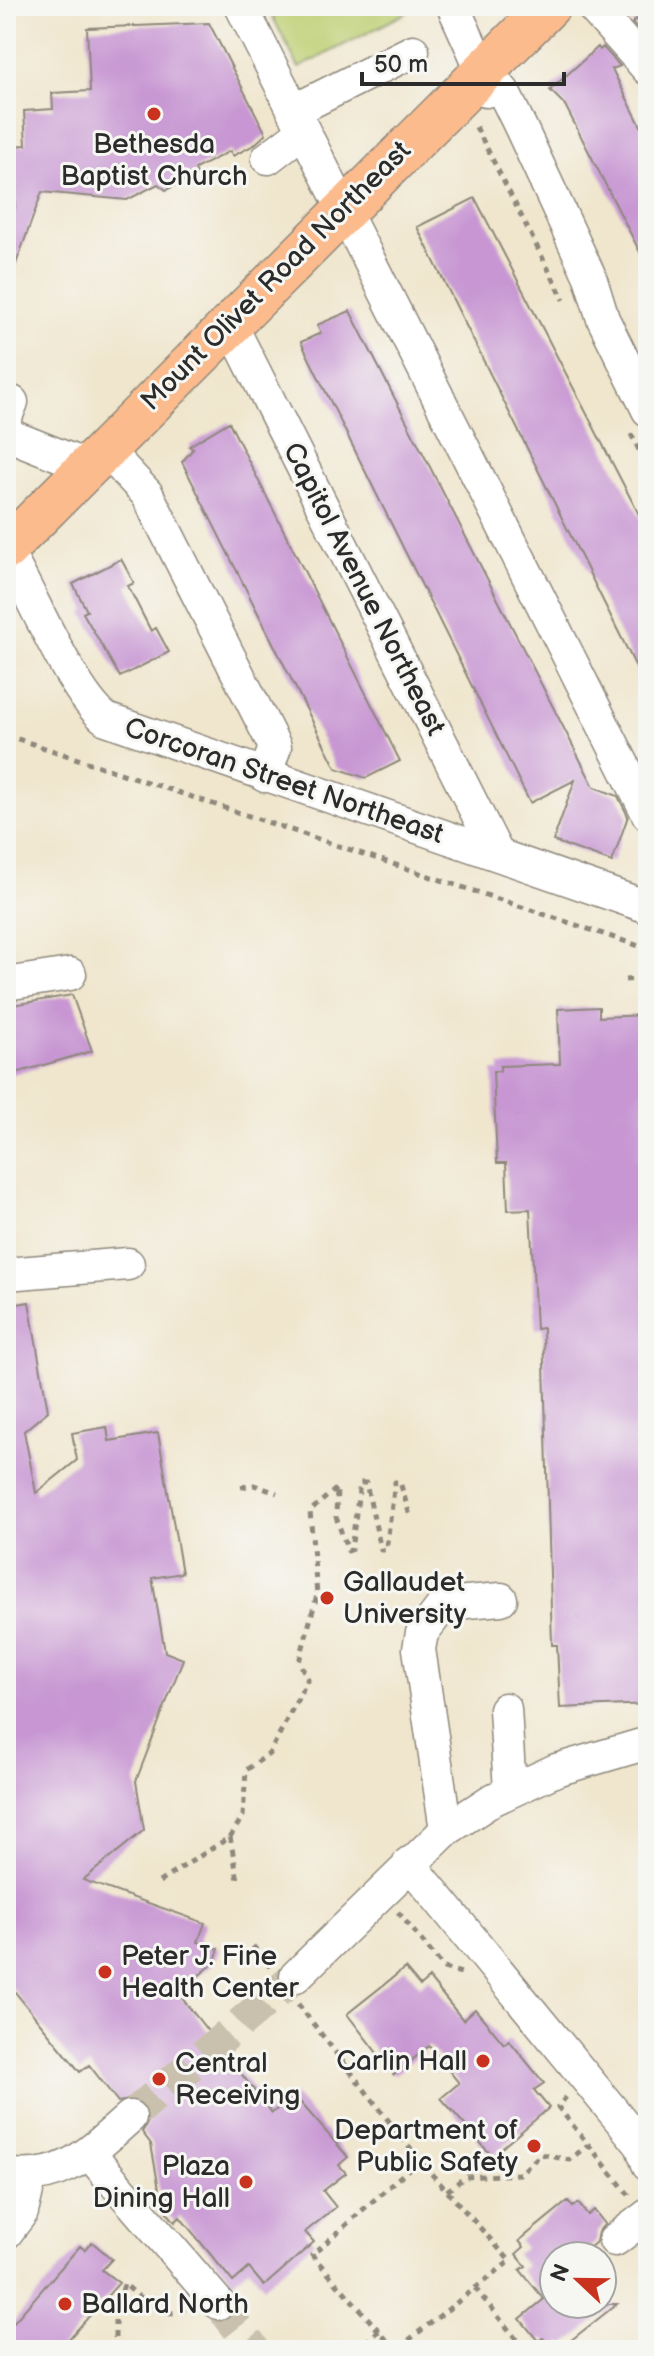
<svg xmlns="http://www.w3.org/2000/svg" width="654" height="2356" font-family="'Balsamiq Sans',sans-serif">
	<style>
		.green { fill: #bdcf72; stroke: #747d4e; stroke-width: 2 }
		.building { fill: #c897d3 }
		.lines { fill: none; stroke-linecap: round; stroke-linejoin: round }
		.minor-tunnel { stroke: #c9c1ad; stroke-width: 32; stroke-dasharray: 32 16; stroke-linecap: butt }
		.minor-casing { stroke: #8e887c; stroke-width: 35 }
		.major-casing { stroke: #8e887c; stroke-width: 45 }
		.path { stroke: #8e887c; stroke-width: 5; stroke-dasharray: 6 6; stroke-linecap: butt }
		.minor { stroke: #fff; stroke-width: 32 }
		.major { stroke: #fbbb8d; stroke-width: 42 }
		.poi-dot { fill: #c8321e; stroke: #f6f6f2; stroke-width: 3 }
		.labels { text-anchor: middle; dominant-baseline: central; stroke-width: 6; stroke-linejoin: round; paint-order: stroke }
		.poi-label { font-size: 28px; fill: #2b2b2b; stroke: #f6f6f2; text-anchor: start }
		.street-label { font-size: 28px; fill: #2b2b2b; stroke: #f6f6f2 }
	</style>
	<rect width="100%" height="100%" fill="#f6f6f2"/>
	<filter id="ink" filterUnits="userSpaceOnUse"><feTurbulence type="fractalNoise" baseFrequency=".0125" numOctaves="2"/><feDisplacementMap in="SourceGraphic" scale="16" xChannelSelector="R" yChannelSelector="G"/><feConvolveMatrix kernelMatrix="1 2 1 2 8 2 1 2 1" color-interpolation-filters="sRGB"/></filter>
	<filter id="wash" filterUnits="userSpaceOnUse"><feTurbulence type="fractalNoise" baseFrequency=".006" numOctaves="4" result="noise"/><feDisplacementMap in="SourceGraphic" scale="32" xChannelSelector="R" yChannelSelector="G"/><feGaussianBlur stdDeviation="1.8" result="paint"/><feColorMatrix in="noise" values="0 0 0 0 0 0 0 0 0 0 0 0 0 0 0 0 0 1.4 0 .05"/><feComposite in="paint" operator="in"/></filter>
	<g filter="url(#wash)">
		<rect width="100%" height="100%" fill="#f0e6cd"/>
		<path class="green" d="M267 6H402L406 13 299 68Z"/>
		<g id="blocks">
			<path class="building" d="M648 10V40L632 23Z
				M209 23 266 134 254 145 233 156 230 151 195 169 197 174 166 190 158 184 127 200 42 192 9 283H6V207L15 208 12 146 26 145 24 111 53 109 52 93 90 91 87 28Z
				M598 47 600 50 603 47 620 66 612 69 648 140V268L565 105 550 90Z
				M475 198 648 532V691L417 227Z
				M350 311 594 787 618 796 628 816 612 862 553 841 575 780 530 803 301 342 321 333 317 325Z
				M229 422 400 761 366 778 336 768 182 462 193 449 189 446Z
				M121 559 134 583 128 586 151 631 156 628 169 652 120 677 83 613 87 611 73 584Z
				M72 995 92 1051 6 1076V1006Z
				M599 1007V1017L648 1015V1704L560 1708 557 1645H552L543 1328 536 1329 530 1209 508 1210 506 1163H497L493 1071H500V1066L560 1064 558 1009Z
				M29 1302 48 1411 24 1431 36 1493 77 1460 72 1433 107 1427 109 1441 158 1433 182 1573 152 1578 165 1652 183 1659 136 1781 144 1830 83 1880 205 1923 198 1942 219 1949 214 1963 178 1993 272 2113 294 2095 348 2157 339 2165 346 2173 323 2191 336 2207 305 2232 314 2242 264 2286 249 2268 233 2282 180 2217 175 2222 162 2206 151 2144 142 2132 148 2122 145 2105 135 2099 118 2102 89 2065 80 2072 6 1981V1306Z
				M405 1968 420 1986 429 1978 463 2020 475 2009 504 2044 509 2040 544 2083 534 2090 549 2108 492 2156 441 2098 459 2083 429 2046 394 2075 347 2014Z
				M568 2201 573 2207 578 2203 588 2215 594 2210 605 2224 598 2232 596 2242 580 2256H554V2304H617L565 2345 562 2342 552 2350 543 2338 538 2341 520 2319 544 2299 520 2270 526 2266 516 2254 524 2247 519 2241Z
				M92 2242 112 2259 102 2270 119 2283 59 2350H6V2331L80 2246 85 2250Z"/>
		</g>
	</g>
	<g filter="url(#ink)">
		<use href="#blocks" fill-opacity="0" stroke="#8e887c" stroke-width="2"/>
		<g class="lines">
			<path class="minor-tunnel" d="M130 2117 296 1976
				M218 2303 255 2350"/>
			<defs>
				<path id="minor" d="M241 6 648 814
					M453 6 482 70 486 91
					M592 6 648 69
					M482 70 503 91 521 128 590 277 603 319 648 410
					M293 111 413 51
					M268 158 303 131
					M230 323 498 855
					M6 417 12 402
					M6 434 86 466
					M104 448 147 494 275 747 265 776
					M6 551C32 594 71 692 106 719L648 907
					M6 984 70 974
					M6 1274 128 1264
					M505 1709 510 1791
					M446 1830 419 1649 422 1633 444 1604 501 1599
					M409 1863 641 2145 648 2164
					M296 1976 446 1830 492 1800 556 1770 648 1743
					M89 2153 218 2303
					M6 2174C63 2183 90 2152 130 2117
					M6 2233 22 2212 30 2178
					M615 2240 648 2215"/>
				<path id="major" d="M6 549 549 6"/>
			</defs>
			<use href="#minor" class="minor-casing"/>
			<use href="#major" class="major-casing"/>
			<path class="path" d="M329 6H357
				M476 127 564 300
				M631 434 648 468
				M6 735 648 949
				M625 980 648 978
				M241 1487 254 1485 277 1493
				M230 1837 238 1880
				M159 1882 230 1837 243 1816 246 1770 269 1754 308 1679 299 1662 317 1595 310 1511 337 1488 336 1517 348 1551 351 1550 360 1483H366L381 1550H386L395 1482H400L410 1516
				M398 1912 444 1968 461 1973
				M253 1946 270 1967
				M298 2004 419 2160 510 2261 396 2350
				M566 2097 558 2107 629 2195
				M447 2191 465 2177 520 2174 541 2154 569 2160 588 2145
				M475 2288 525 2350
				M379 2331 312 2255 419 2160
				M115 2350V2319L124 2284C143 2299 161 2322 185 2309
				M356 2350 379 2331 395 2350"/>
			<use href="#minor" class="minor"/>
			<use href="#major" class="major"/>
		</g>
	</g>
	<g class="poi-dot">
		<circle cx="154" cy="114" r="8"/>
		<circle cx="327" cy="1598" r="8"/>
		<circle cx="105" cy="1972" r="8"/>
		<circle cx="483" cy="2061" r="8"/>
		<circle cx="159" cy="2079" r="8"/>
		<circle cx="534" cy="2146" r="8"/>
		<circle cx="246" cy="2182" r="8"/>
		<circle cx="65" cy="2304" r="8"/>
	</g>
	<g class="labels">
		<g class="poi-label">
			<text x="154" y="144" text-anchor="middle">Bethesda<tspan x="154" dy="32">Baptist Church</tspan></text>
			<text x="343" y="1582">Gallaudet<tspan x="343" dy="32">University</tspan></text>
			<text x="121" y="1956">Peter J. Fine<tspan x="121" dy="32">Health Center</tspan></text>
			<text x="467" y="2061" text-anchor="end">Carlin Hall</text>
			<text x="175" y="2063">Central<tspan x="175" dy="32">Receiving</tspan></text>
			<text x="518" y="2130" text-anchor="end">Department of<tspan x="518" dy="32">Public Safety</tspan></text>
			<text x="230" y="2166" text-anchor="end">Plaza<tspan x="230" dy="32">Dining Hall</tspan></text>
			<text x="81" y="2304">Ballard North</text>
		</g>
		<g class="street-label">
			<text transform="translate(276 276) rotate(-45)">Mount Olivet Road Northeast</text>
			<text transform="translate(364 589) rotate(63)">Capitol Avenue Northeast</text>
			<text transform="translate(284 781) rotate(19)">Corcoran Street Northeast</text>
		</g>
	</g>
	<rect width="654" height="2356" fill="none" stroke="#f6f6f2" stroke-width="32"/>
	<g transform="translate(578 2280) rotate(292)"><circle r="38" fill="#f6f6f2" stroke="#a5a5a2" stroke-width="2"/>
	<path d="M0-6L14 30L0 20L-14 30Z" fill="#c8321e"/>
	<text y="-12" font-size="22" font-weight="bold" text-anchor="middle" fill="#2b2b2b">N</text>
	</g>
	<path d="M362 72v12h202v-12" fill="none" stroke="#2b2b2b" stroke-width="4"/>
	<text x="374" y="72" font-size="24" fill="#2b2b2b" stroke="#f6f6f2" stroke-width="6" paint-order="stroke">50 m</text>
</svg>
